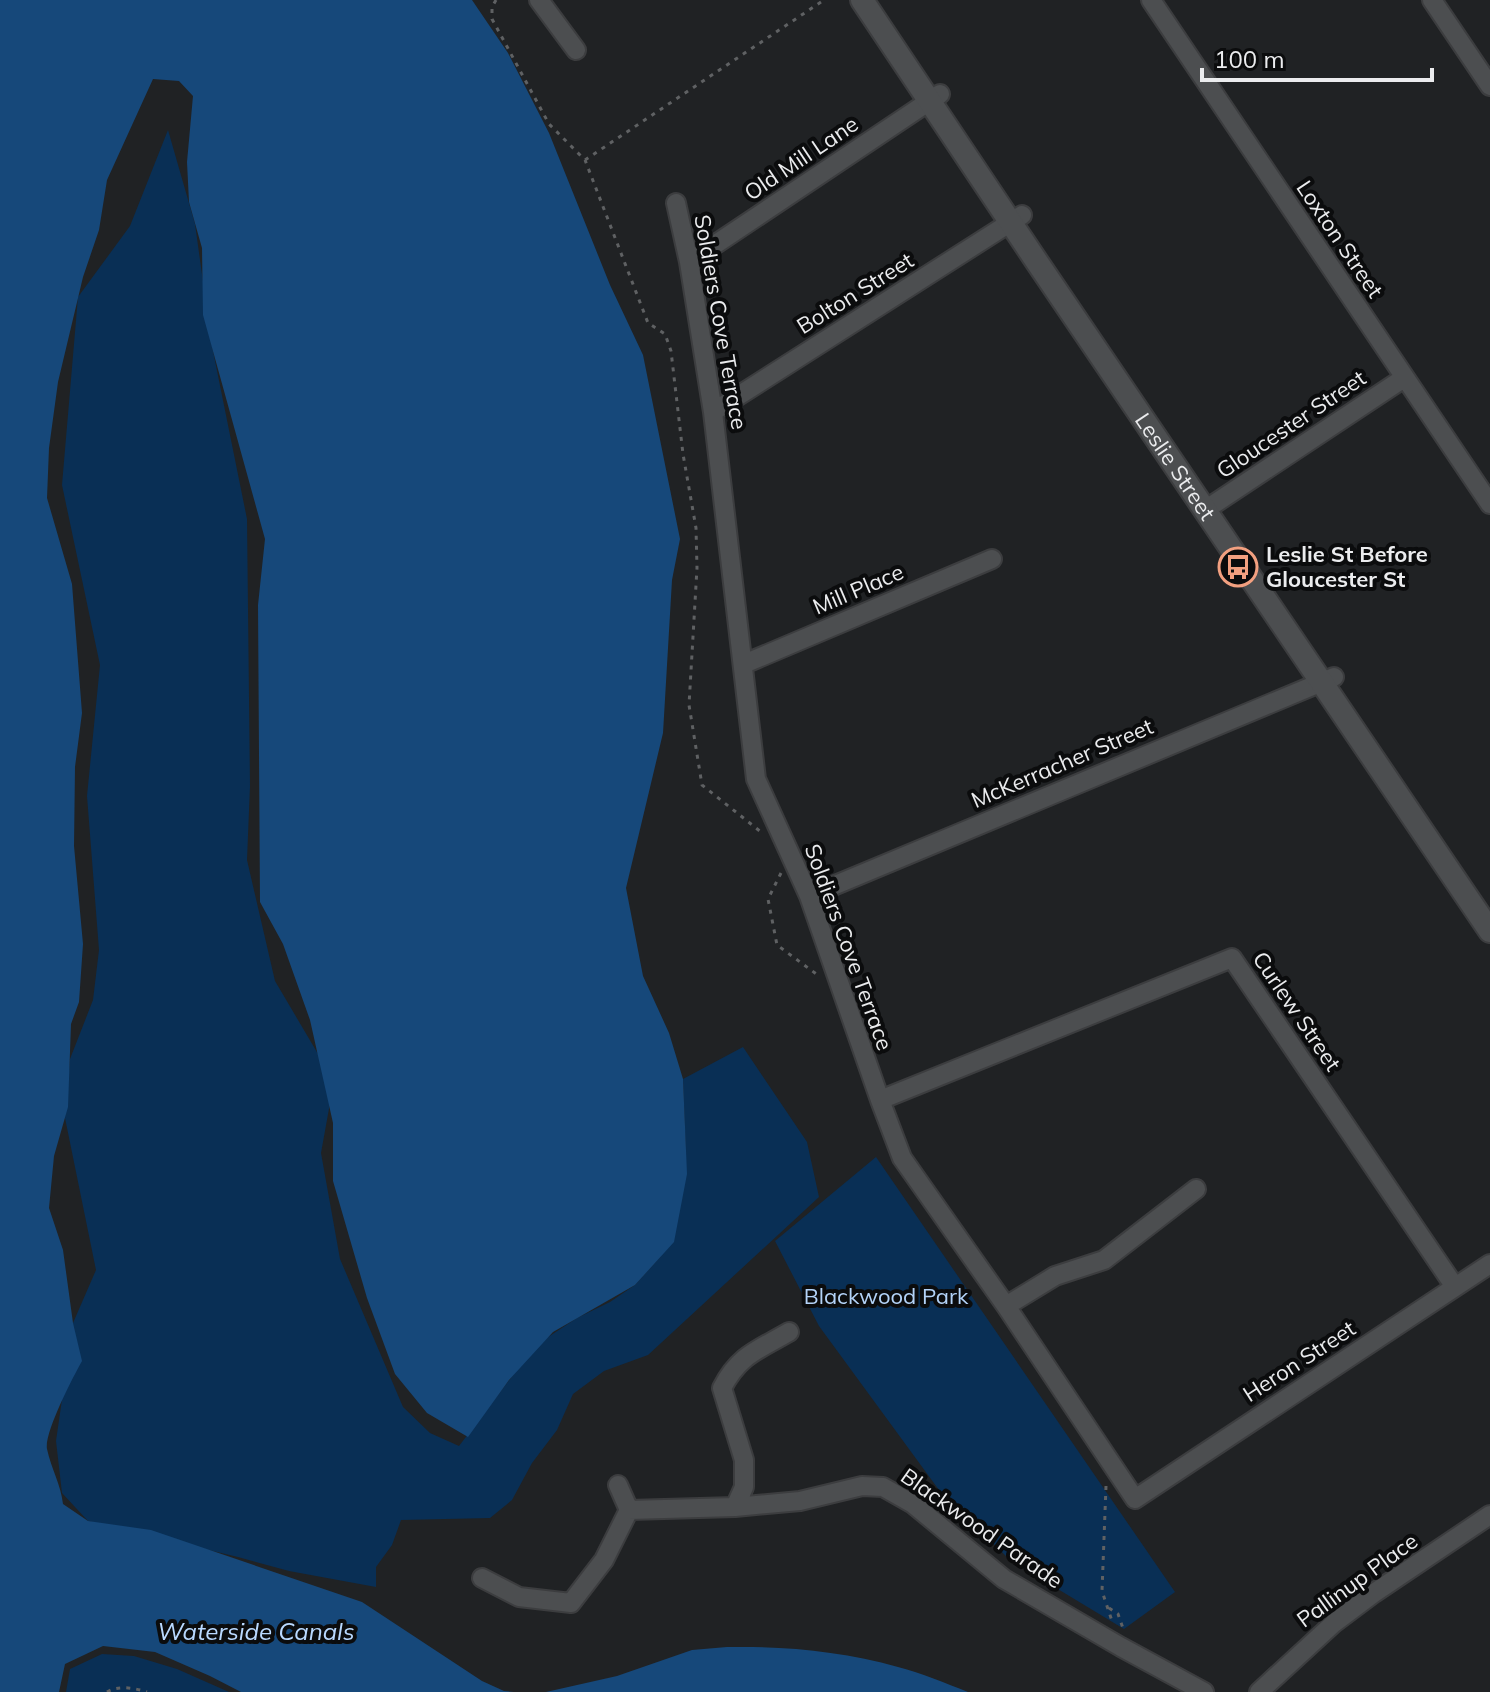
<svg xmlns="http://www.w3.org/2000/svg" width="1490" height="1692" font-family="Mulish,sans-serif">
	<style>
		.green { fill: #092f55 }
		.water { fill: #16487a }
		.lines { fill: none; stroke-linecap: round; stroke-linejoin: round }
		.minor-casing { stroke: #3c3d3f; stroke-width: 22 }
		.tertiary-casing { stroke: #3c3d3f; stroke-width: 26 }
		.path { stroke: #5f6163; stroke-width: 3; stroke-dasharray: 4 6; stroke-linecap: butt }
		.minor { stroke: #4c4e50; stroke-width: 18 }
		.tertiary { stroke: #4c4e50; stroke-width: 22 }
		.labels { text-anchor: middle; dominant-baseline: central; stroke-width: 8; stroke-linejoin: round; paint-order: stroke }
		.street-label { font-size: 22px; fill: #ebecee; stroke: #0b0c0d }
		.poi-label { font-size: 22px; font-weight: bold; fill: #ebecee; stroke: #0b0c0d; text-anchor: start }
		.park-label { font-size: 22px; fill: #b3d3f8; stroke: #0b0c0d }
		.water-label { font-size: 24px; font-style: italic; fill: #b9d9ff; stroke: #0b0c0d }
	</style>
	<rect width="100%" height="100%" fill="#202224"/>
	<path class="green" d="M168 130 195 224 212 346 247 519 250 786 247 860 275 981 334 1081 321 1153 340 1259 403 1407 430 1433 459 1446 536 1345 577 1318 610 1302 635 1285 661 1256 686 1156 683 1079 743 1047 807 1142 819 1197 648 1355 604 1371 573 1394 557 1430 532 1463 512 1500 490 1518 401 1520 392 1545 376 1567V1587L289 1571 238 1557 88 1521 62 1493 56 1441 73 1323 96 1270 65 1118 70 1059 93 1000 99 950 87 796 100 665 62 485 78 297 130 226Z
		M876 1157 1175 1592 1124 1629 1010 1560 939 1490 819 1326 775 1241Z
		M102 1654 134 1656 177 1669 229 1692H66L70 1669Z"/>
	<path class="water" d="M0 0H472L508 53 549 133 610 285 643 355 680 539 672 580 663 733 626 888 643 976 669 1033 683 1079 687 1174 674 1242 635 1285 553 1332 509 1380 468 1437 427 1413 395 1374 367 1298 333 1181V1123L310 1020 283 944 260 902 258 605 265 539 203 315 202 248 189 202 187 162 193 96 179 81 153 79 107 180 99 230 83 277 58 382 49 448 47 498 72 584 82 713 75 767 74 846 83 944 79 1002 71 1024 68 1107 54 1156 49 1208 63 1250 73 1323 82 1361C73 1377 44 1433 47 1449 51 1468 61 1485 63 1504L88 1521 151 1530 362 1602 482 1681 504 1691 514 1692H241L210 1676 155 1652 103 1646 65 1664 59 1692H0Z
		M727 1647C784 1646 842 1651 898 1667 922 1673 945 1683 968 1692H546L617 1676 692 1650Z"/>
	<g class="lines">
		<defs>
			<path id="minor" d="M539 0 576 50
				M1151 0 1490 504
				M1432 0 1490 86
				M676 203 689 262 713 412 756 779 809 896 880 1100 902 1158 1006 1306 1135 1499 1490 1264
				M689 262 940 94
				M713 412 1022 215
				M1205 510 1404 378
				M744 664 992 559
				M809 896 1334 677
				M880 1100 1232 958 1455 1287
				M1006 1306 1055 1276 1104 1260 1196 1189
				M618 1485 629 1510
				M735 1507 744 1487V1460L722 1388C739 1355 758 1350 789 1332
				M482 1578 519 1597 571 1603 604 1560 629 1510 735 1507 800 1501 862 1486 883 1487 913 1504 1004 1579 1121 1647 1204 1692
				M1259 1692 1334 1623 1374 1593 1490 1515"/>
			<g id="tertiary">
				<path id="s1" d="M862 0 1037 262 1490 931"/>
			</g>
		</defs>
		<use href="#minor" class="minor-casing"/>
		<use href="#tertiary" class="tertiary-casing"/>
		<path class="path" d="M496 0 492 7V19L549 124 585 160 648 323 665 334 671 351 683 454 696 528 697 568 689 705 702 785 761 832
			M585 160 824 0
			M781 873 768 899 777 945 819 976
			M1106 1486 1102 1591 1113 1624
			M1109 1608 1118 1614 1124 1631
			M107 1692C118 1685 135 1688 147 1692"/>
		<use href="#minor" class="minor"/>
		<use href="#tertiary" class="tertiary"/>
	</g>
	<defs>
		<symbol id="bus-ring" viewBox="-11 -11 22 22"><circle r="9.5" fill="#0b0c0d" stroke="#f2a080" stroke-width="1.5"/><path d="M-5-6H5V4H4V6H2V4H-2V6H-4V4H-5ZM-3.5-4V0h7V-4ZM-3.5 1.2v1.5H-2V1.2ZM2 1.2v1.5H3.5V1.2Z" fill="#f2a080"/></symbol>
	</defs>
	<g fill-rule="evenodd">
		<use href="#bus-ring" x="1216" y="545" width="44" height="44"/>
	</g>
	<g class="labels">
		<g class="street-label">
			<text transform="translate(801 158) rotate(-34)">Old Mill Lane</text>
			<text transform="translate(1340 239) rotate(56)">Loxton Street</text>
			<text transform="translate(855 293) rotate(-32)">Bolton Street</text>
			<text transform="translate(721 322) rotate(80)">Soldiers Cove Terrace</text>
			<text transform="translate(1291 424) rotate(-34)">Gloucester Street</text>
			<text stroke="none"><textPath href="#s1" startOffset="562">Leslie Street</textPath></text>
			<text transform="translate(858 589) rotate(-23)">Mill Place</text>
			<text transform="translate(1062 763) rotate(-23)">McKerracher Street</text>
			<text transform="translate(849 947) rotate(70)">Soldiers Cove Terrace</text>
			<text transform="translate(1297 1011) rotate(56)">Curlew Street</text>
			<text transform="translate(1299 1361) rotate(-33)">Heron Street</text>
			<text transform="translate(982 1528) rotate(35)">Blackwood Parade</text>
			<text transform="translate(1357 1580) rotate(-36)">Pallinup Place</text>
		</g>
		<g class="poi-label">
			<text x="1266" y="554">Leslie St Before<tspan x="1266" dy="25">Gloucester St</tspan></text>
		</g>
		<g class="park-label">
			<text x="886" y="1296">Blackwood Park</text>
		</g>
		<g class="water-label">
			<text x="256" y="1631">Waterside Canals</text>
		</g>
	</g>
	<path d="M1202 68v12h230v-12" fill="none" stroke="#ebecee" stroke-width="4"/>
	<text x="1214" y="68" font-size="24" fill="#ebecee" stroke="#0b0c0d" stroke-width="6" paint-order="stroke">100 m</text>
</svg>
